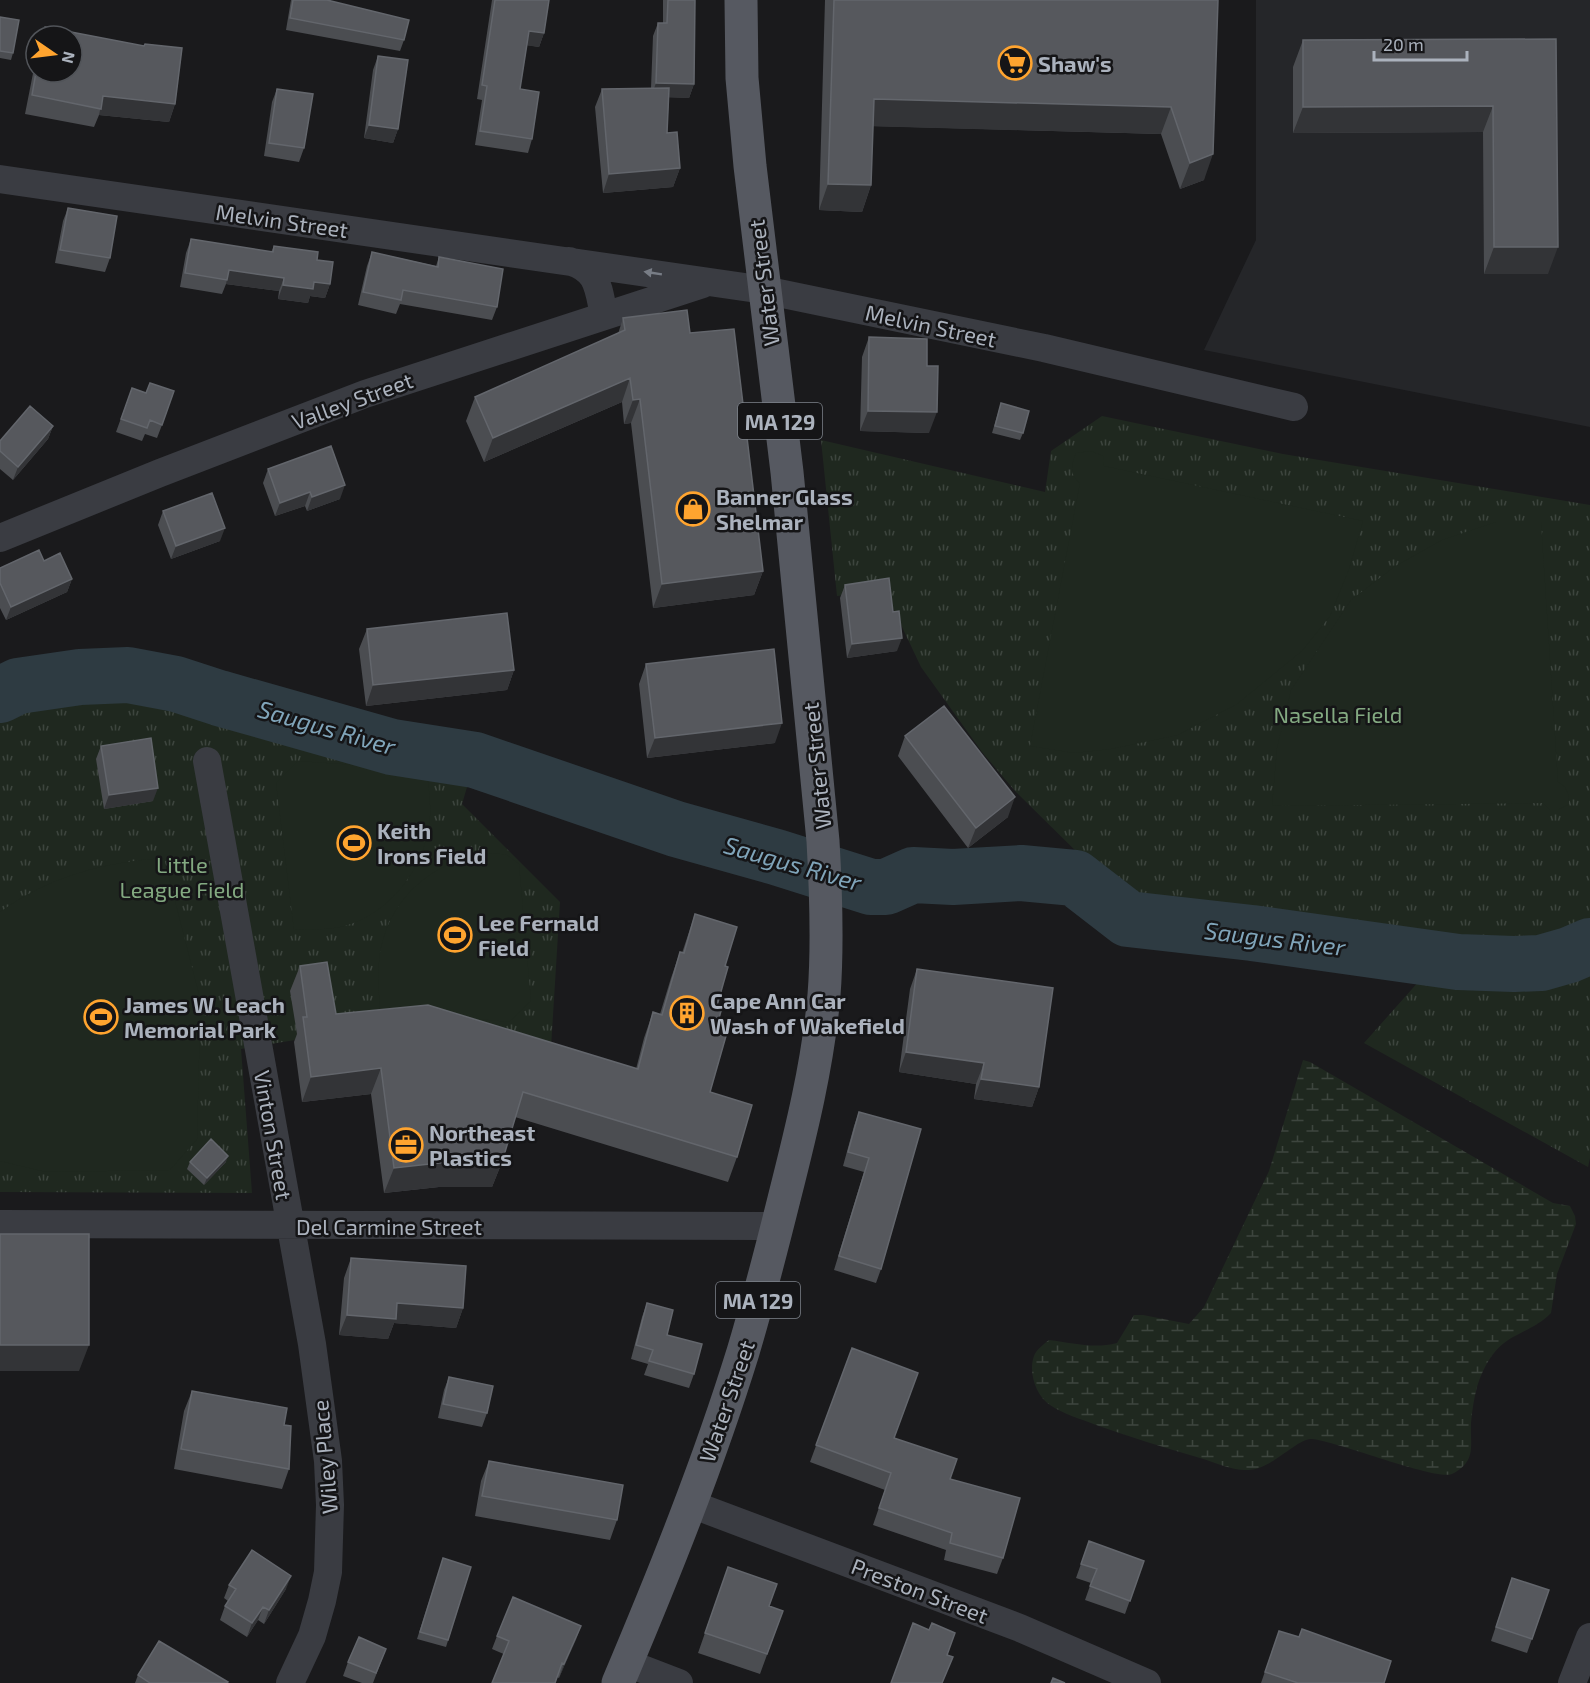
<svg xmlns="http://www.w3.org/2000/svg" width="1590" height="1683" font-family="'Exo 2',sans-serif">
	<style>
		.built { fill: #252629 }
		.wetland { fill: url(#wetland-marsh) }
		.park { fill: url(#park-tufts) }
		.garden { fill: #1f281f }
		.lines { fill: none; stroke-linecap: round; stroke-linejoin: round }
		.river { stroke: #2e3b42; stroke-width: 56 }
		.street { stroke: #3a3c42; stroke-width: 28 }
		.primary { stroke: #565961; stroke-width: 33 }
		.wall { fill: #4b4d51 }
		.shaded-wall { fill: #333437 }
		.building { fill: #56585d; stroke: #63666c; stroke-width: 1.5 }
		.oneway { fill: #787d86 }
		.labels { text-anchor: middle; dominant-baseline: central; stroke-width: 5; stroke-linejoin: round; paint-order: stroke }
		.shield { fill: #151517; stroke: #7e838b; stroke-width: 1.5 }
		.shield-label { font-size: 21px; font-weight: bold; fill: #abb2bd }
		.poi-label { font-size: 22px; font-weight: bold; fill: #abb2bd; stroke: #151517; text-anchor: start }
		.street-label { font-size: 22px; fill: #abb2bd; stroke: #151517 }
		.park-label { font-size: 22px; fill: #83a981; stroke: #151517 }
		.water-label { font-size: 24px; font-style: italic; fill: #80a5ba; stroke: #151517 }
	</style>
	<defs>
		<pattern id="wetland-marsh" width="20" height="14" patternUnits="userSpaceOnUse" patternTransform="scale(1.5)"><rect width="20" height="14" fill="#1f281f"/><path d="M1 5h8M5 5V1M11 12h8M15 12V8" fill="none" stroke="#3d453e"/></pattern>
		<pattern id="park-tufts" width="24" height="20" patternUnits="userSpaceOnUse" patternTransform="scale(1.5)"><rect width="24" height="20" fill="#1f281f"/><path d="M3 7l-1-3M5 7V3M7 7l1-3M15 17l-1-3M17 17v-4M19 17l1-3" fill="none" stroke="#3d453e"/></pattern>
	</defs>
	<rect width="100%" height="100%" fill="#1a1a1c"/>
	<path class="built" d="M1256 0H1590V427L1204 350 1256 240Z"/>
	<path class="wetland" d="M1303 1060 1310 1062 1553 1203 1570 1206 1575 1216 1576 1224 1557 1274 1551 1313C1540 1324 1530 1328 1517 1335 1495 1345 1484 1365 1477 1387 1474 1398 1472 1411 1471 1423 1470 1446 1477 1461 1452 1474 1437 1481 1339 1442 1312 1439 1298 1437 1273 1469 1248 1470 1233 1471 1214 1462 1200 1458 1165 1448 1130 1437 1096 1425 1081 1419 1063 1414 1050 1405 1036 1396 1028 1372 1034 1356 1036 1350 1044 1344 1049 1340 1073 1343 1094 1349 1117 1343L1134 1315H1143L1189 1324 1204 1307 1269 1171Z"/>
	<path class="park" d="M1102 416 1283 454 1590 505V1158L1588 1167 1364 1043 1428 971 1304 961 1171 931 1131 901 1088 863 1015 791 982 752 921 667 885 591 837 596 821 440 1045 492 1051 451Z
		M128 675 176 684 219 698 392 747 475 760 462 804 560 902 550 1064 295 1040 241 1049 252 1193 0 1192V695L18 686 80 677Z"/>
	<path class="garden" d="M1091 451 1103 456 1104 466 1363 521 1349 569 1330 616 1302 651 1237 704 1178 735 1111 749 1074 753 1030 746 1080 483C1069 474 1071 465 1076 453Z
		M1496 522H1541L1558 782C1567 787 1569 793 1569 804L1558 810H1550L1543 803 1272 806 1277 748 1291 690 1351 600 1394 567 1442 540Z
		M298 761 427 770C428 785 431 801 430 816 427 866 390 916 340 927 326 930 309 929 294 930L276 783Z
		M494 853 507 855 519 864 531 1001 509 1022 380 1009C379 993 377 977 379 962 385 899 434 858 494 853Z
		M164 858 204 1014 200 1020 197 1139 170 1170 46 1172 0 1161V912C49 877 103 862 164 858Z"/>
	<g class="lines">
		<path class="river" d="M0 695 18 686 80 677 128 675 176 684 219 698 392 747 475 760 676 829 776 857 871 887H886L913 875 953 877 1021 873 1075 878 1128 919 1252 933 1458 962 1514 964 1541 963 1569 955 1590 946"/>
		<path class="street" d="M0 179 764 290 1044 348 1294 407
			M569 261C599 270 598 288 604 315
			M0 538 160 473 365 394 703 284
			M207 761 312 1344 328 1461 330 1505 328 1572 322 1601 312 1636 290 1683
			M0 1224 778 1226
			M691 1504 1020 1628 1147 1683
			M627 1663 679 1683
			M1572 1683 1590 1637"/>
		<path class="primary" d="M618 1683C664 1574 708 1465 743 1352 758 1302 771 1251 784 1199 801 1132 818 1064 824 995 828 944 826 893 823 841L787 472 750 166 742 78 741 0"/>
	</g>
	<path class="wall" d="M291 0H327L404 40 400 51 286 30Z
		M492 0H549L544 33 539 47 527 45 520 89 532 139 528 153 475 145 482 100 477 99Z
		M663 0H695L694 84 689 98 669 97 667 133 680 168 673 187 603 193 595 107 602 89 651 88 653 36 658 23H663Z
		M825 0H1218L1204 180 1180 189 1161 134 873 126 871 185 862 212 819 210Z
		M0 17 13 53 11 60 0 58Z
		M45 27 144 46 145 44 182 48 175 104 169 122 99 115 94 127 25 114 36 58V72H72V36H42Z
		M1556 39 1548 274H1484L1483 132 1293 133V67L1303 40Z
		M378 56 398 129 393 143 364 138 373 70Z
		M277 89 304 148 299 162 264 156 272 102Z
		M68 208 110 258 105 272 55 263 63 221Z
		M191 239 271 252 274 246 317 260 330 284 325 298 310 296 308 303 278 299 279 291 226 284 222 294 180 287 186 253Z
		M372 252 436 266 439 257 497 307 492 320 400 304 396 314 358 305 367 266Z
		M623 318 690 333 763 571 754 595 653 608 631 423 624 424 622 402 484 462 466 421 475 397 618 334Z
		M869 337 927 366 929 433 860 431 862 357Z
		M132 388 162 425 157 438 145 434 142 441 116 432Z
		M1001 403 1023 433 1020 440 992 433Z
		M53 426 48 439 13 480 0 469V441Z
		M268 469 340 499 307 511 305 506 275 516 263 483Z
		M163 511 220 541 171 559 158 525Z
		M44 561 72 579 67 592 6 620 0 608V568Z
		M845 585 893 612 897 651 847 658 840 598Z
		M367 629 514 670 507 690 366 706 359 649Z
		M646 664 775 743 647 758 639 684Z
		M905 736 1008 817 968 848 898 756Z
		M101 746 153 801 104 809 96 759Z
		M695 914 725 966 716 1009 710 1092 737 1157 728 1182 515 1117 502 1162 492 1187H439L384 1193 371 1094 302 1102 294 1042 297 1034 290 991 300 966 336 1014 636 1069 644 1038 653 1012 660 1014 671 978 680 952 682 953Z
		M917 969 1039 1087 1032 1107 974 1099 976 1084 899 1072 910 989Z
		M859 1112 921 1129 881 1269 876 1283 834 1270 864 1172 843 1166 854 1126Z
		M190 1162H226L204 1185 187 1169Z
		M351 1258 463 1308 456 1328 394 1323 388 1339 339 1335 344 1278Z
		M647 1303 667 1335 694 1374 689 1388 644 1375 648 1364 631 1359 642 1317Z
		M852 1348 894 1438 950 1479 1003 1558 997 1574 944 1560 946 1550 873 1525 885 1490 810 1462Z
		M449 1377 487 1413 482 1427 438 1418 444 1390Z
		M192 1391 284 1425 289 1469 282 1489 174 1469 184 1411Z
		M489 1461 617 1520 610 1540 475 1516 481 1481Z
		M1089 1541 1144 1561 1125 1614 1085 1600 1091 1583 1076 1578Z
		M443 1558 471 1567 446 1647 417 1639Z
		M728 1567 769 1606 783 1611 760 1674 698 1653Z
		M1512 1578 1549 1590 1527 1653 1491 1641Z
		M229 1585 286 1589 264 1624 258 1620 247 1637 220 1620 225 1606 228 1601 224 1598Z
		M581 1626 559 1678 492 1649 497 1636Z
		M1279 1631 1384 1683H1261Z
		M386 1649 373 1683H362L343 1676 348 1662Z
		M138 1675 227 1683H135Z"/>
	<path class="shaded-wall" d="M529 31 544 33 539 47 524 45Z
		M656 83 694 84 689 98 651 97Z
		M103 96 175 104 169 122 99 115Z
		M874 99 1171 107 1161 134 864 126Z
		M1493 106 1483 132 1293 133 1303 107Z
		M369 125 398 129 393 143 364 138Z
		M1213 154 1204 180 1180 189 1190 163Z
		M680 168 673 187 603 193 609 174Z
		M828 184 871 185 862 212 819 210Z
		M1494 247H1558L1548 274H1484Z
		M229 270 284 278 279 291 226 284Z
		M314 282 330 284 325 298 310 296 308 303 278 299 283 285Z
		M630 378 622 402 484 462 493 438Z
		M640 399 631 423 624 424 633 400Z
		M868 411 937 412 929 433 860 431Z
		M53 426 48 439 13 480 18 467Z
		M345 485 340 499 307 511 312 497Z
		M310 492 305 506 275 516 280 503Z
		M225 528 220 541 171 559 176 546Z
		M763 571 754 595 653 608 662 584Z
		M72 579 67 592 6 620 11 607Z
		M902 638 897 651 847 658 852 644Z
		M514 670 507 690 366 706 373 685Z
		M782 723 775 743 647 758 655 738Z
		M158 788 153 801 104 809 109 795Z
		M1015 797 1008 817 968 848 976 828Z
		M906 1052 984 1063 976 1084 899 1072Z
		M381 1068 371 1094 302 1102 311 1077Z
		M981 1079 1039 1087 1032 1107 974 1099Z
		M228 1156 226 1162 204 1185 207 1178Z
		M448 1162H502L492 1187H439L384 1193 394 1168Z
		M397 1303 463 1308 456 1328 394 1323 388 1339 339 1335 347 1315Z
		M0 1345H89L79 1371H0Z
		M291 1576 286 1589 264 1624 269 1610Z
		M263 1607 258 1620 247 1637 252 1623Z
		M581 1626 576 1640 559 1678 564 1664Z"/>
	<path class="building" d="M293 0H327L409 20 404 40 290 18Z
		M495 0H549L544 33 529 31 520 89 539 92 532 139 480 131 487 86 482 85Z
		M668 0H695L694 84 656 83 658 23H667Z
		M834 0H1218L1213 154 1190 163 1171 107 874 99 871 185 828 184Z
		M0 17 19 20 13 53 0 51Z
		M45 27 144 46 145 44 182 48 175 104 103 96 101 109 32 95 36 72H72V36H43Z
		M1556 39 1558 247H1494L1493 106 1303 107V40Z
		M378 56 408 60 398 129 369 125Z
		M669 88 667 133 677 132 680 168 609 174 602 89Z
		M277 89 313 94 304 148 269 143Z
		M68 208 117 216 110 258 60 250Z
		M191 239 273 252 274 246 318 252 317 260 333 262 330 284 314 282 313 289 283 285 284 278 229 270 227 280 185 273Z
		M372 252 438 267 439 257 503 269 497 307 403 290 401 300 363 292Z
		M687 310 690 333 734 329 763 571 662 584 640 399 633 400 630 378 493 438 475 397 625 330 623 318Z
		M869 337 927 339V366H938L937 412 868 411Z
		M150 383 174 391 162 425 150 420 147 428 121 419 132 388 146 393Z
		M1001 403 1029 411 1023 433 995 426Z
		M30 406 53 426 18 467 0 451V441Z
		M331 446 345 485 312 497 310 492 280 503 268 469Z
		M212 493 225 528 176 546 163 511Z
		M39 550 44 561 60 553 72 579 11 607 0 583V568Z
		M889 578 893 612 899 611 902 638 852 644 845 585Z
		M507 613 514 670 373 685 367 629Z
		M774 649 782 723 655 738 646 664Z
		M944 706 1015 797 976 828 905 736Z
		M151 738 158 788 109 795 101 746Z
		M695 914 737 927 725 966 728 967 716 1009 721 1011 715 1033 726 1036 710 1092 752 1105 737 1157 523 1092 502 1162H448L394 1168 381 1068 311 1077 303 1017H307L300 966 327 962 336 1014 428 1005 638 1069 653 1012 662 1015 680 952 684 953Z
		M917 969 1053 988 1039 1087 981 1079 984 1063 906 1052Z
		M859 1112 921 1129 881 1269 839 1256 869 1158 848 1152Z
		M211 1139 228 1156 207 1178 190 1162Z
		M0 1234H89V1345H0Z
		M351 1258 466 1266 463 1308 397 1303 396 1319 347 1315Z
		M647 1303 673 1310 667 1335 702 1344 694 1374 649 1361 653 1350 636 1345Z
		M852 1348 918 1373 894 1438 957 1459 950 1479 1020 1498 1003 1558 950 1543 952 1533 879 1508 891 1473 816 1445Z
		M449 1377 493 1386 487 1413 443 1404Z
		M192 1391 287 1408 284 1425 291 1426 289 1469 181 1449Z
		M489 1461 623 1485 617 1520 482 1496Z
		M1089 1541 1144 1561 1130 1601 1090 1586 1097 1569 1081 1564Z
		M252 1550 291 1576 269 1610 263 1607 252 1623 225 1606 236 1589 229 1585Z
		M443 1558 471 1567 448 1640 420 1632Z
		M728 1567 777 1584 769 1606 783 1611 767 1654 705 1633Z
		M1512 1578 1549 1590 1532 1639 1496 1627Z
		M513 1597 581 1626 564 1664 562 1663 555 1683H492L509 1641 497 1636Z
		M913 1623 929 1630 932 1623 955 1633 947 1655 953 1657 942 1683H891Z
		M1302 1629 1391 1661 1384 1683H1298L1265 1672 1279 1631 1299 1637Z
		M359 1637 386 1649 376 1673 348 1662Z
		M159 1641 228 1682 227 1683H150L138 1675Z
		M1053 1678 1065 1683H1051Z"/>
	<defs><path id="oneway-solid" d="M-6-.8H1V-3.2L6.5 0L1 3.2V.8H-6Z" transform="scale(1.5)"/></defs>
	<use class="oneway" href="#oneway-solid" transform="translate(653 273) rotate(-171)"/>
	<defs>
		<symbol id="supermarket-ring" viewBox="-11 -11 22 22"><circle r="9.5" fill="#151517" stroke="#ffa42f" stroke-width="1.5"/><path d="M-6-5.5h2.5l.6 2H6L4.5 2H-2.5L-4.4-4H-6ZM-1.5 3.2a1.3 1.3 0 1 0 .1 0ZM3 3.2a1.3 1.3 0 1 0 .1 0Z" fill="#ffa42f"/></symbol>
		<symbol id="shop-ring" viewBox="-11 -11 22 22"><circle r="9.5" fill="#151517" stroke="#ffa42f" stroke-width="1.5"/><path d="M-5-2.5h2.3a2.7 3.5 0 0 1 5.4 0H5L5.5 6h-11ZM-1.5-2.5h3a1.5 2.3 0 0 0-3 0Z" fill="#ffa42f"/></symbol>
		<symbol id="stadium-ring" viewBox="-11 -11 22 22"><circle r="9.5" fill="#151517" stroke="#ffa42f" stroke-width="1.5"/><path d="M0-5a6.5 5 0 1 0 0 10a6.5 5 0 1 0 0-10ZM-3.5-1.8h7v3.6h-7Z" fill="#ffa42f"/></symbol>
		<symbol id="building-ring" viewBox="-11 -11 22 22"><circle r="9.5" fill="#151517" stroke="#ffa42f" stroke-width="1.5"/><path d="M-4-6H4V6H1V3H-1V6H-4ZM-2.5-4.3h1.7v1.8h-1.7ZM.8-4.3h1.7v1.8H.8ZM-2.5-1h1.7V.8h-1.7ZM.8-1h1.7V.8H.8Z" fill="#ffa42f"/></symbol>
		<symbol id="office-ring" viewBox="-11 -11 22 22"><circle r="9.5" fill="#151517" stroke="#ffa42f" stroke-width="1.5"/><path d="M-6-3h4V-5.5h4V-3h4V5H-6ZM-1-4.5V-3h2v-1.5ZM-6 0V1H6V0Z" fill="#ffa42f"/></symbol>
	</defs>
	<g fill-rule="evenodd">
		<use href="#supermarket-ring" x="996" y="44" width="38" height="38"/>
		<use href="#shop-ring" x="674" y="490" width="38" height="38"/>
		<use href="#stadium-ring" x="335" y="824" width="38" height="38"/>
		<use href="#stadium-ring" x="436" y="916" width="38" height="38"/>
		<use href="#building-ring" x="668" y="994" width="38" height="38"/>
		<use href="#stadium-ring" x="82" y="998" width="38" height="38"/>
		<use href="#office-ring" x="387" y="1126" width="38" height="38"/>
	</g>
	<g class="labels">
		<g class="shield">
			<rect x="738" y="403" width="84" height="36" rx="4.5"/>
			<rect x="716" y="1282" width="84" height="36" rx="4.5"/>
		</g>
		<g class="shield-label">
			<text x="780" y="421">MA 129</text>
			<text x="758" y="1300">MA 129</text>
		</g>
		<g class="poi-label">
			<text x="1038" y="63">Shaw's</text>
			<text x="716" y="496">Banner Glass<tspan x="716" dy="25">Shelmar</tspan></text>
			<text x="377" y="830">Keith<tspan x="377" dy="25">Irons Field</tspan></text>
			<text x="478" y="922">Lee Fernald<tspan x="478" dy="25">Field</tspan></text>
			<text x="710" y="1000">Cape Ann Car<tspan x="710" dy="25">Wash of Wakefield</tspan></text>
			<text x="124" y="1004">James W. Leach<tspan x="124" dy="25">Memorial Park</tspan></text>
			<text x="429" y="1132">Northeast<tspan x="429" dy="25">Plastics</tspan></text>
		</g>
		<g class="street-label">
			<text transform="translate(282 220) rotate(8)">Melvin Street</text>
			<text transform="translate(763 283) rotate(-97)">Water Street</text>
			<text transform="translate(931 325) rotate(12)">Melvin Street</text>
			<text transform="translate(352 400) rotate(-20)">Valley Street</text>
			<text transform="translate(816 766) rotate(-96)">Water Street</text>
			<text transform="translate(274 1135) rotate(80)">Vinton Street</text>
			<text x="389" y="1226">Del Carmine Street</text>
			<text transform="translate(726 1401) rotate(-71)">Water Street</text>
			<text transform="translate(324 1457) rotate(-95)">Wiley Place</text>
			<text transform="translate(920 1590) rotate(21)">Preston Street</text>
		</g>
		<g class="park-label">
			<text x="1338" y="714">Nasella Field</text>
			<text x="182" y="864">Little<tspan x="182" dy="25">League Field</tspan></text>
		</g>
		<g class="water-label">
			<text transform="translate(327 727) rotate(16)">Saugus River</text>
			<text transform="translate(793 863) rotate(16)">Saugus River</text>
			<text transform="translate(1275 938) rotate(7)">Saugus River</text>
		</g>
	</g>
	<g transform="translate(54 54) rotate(104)"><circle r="28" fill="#151517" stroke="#515459" stroke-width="1.5"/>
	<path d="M0-4.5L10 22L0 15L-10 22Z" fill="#ffa42f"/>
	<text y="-9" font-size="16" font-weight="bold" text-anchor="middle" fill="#abb2bd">N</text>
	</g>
	<path d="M1374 51v9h93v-9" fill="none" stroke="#abb2bd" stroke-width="3"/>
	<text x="1383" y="51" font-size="18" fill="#abb2bd" stroke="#151517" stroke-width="4.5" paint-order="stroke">20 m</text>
</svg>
